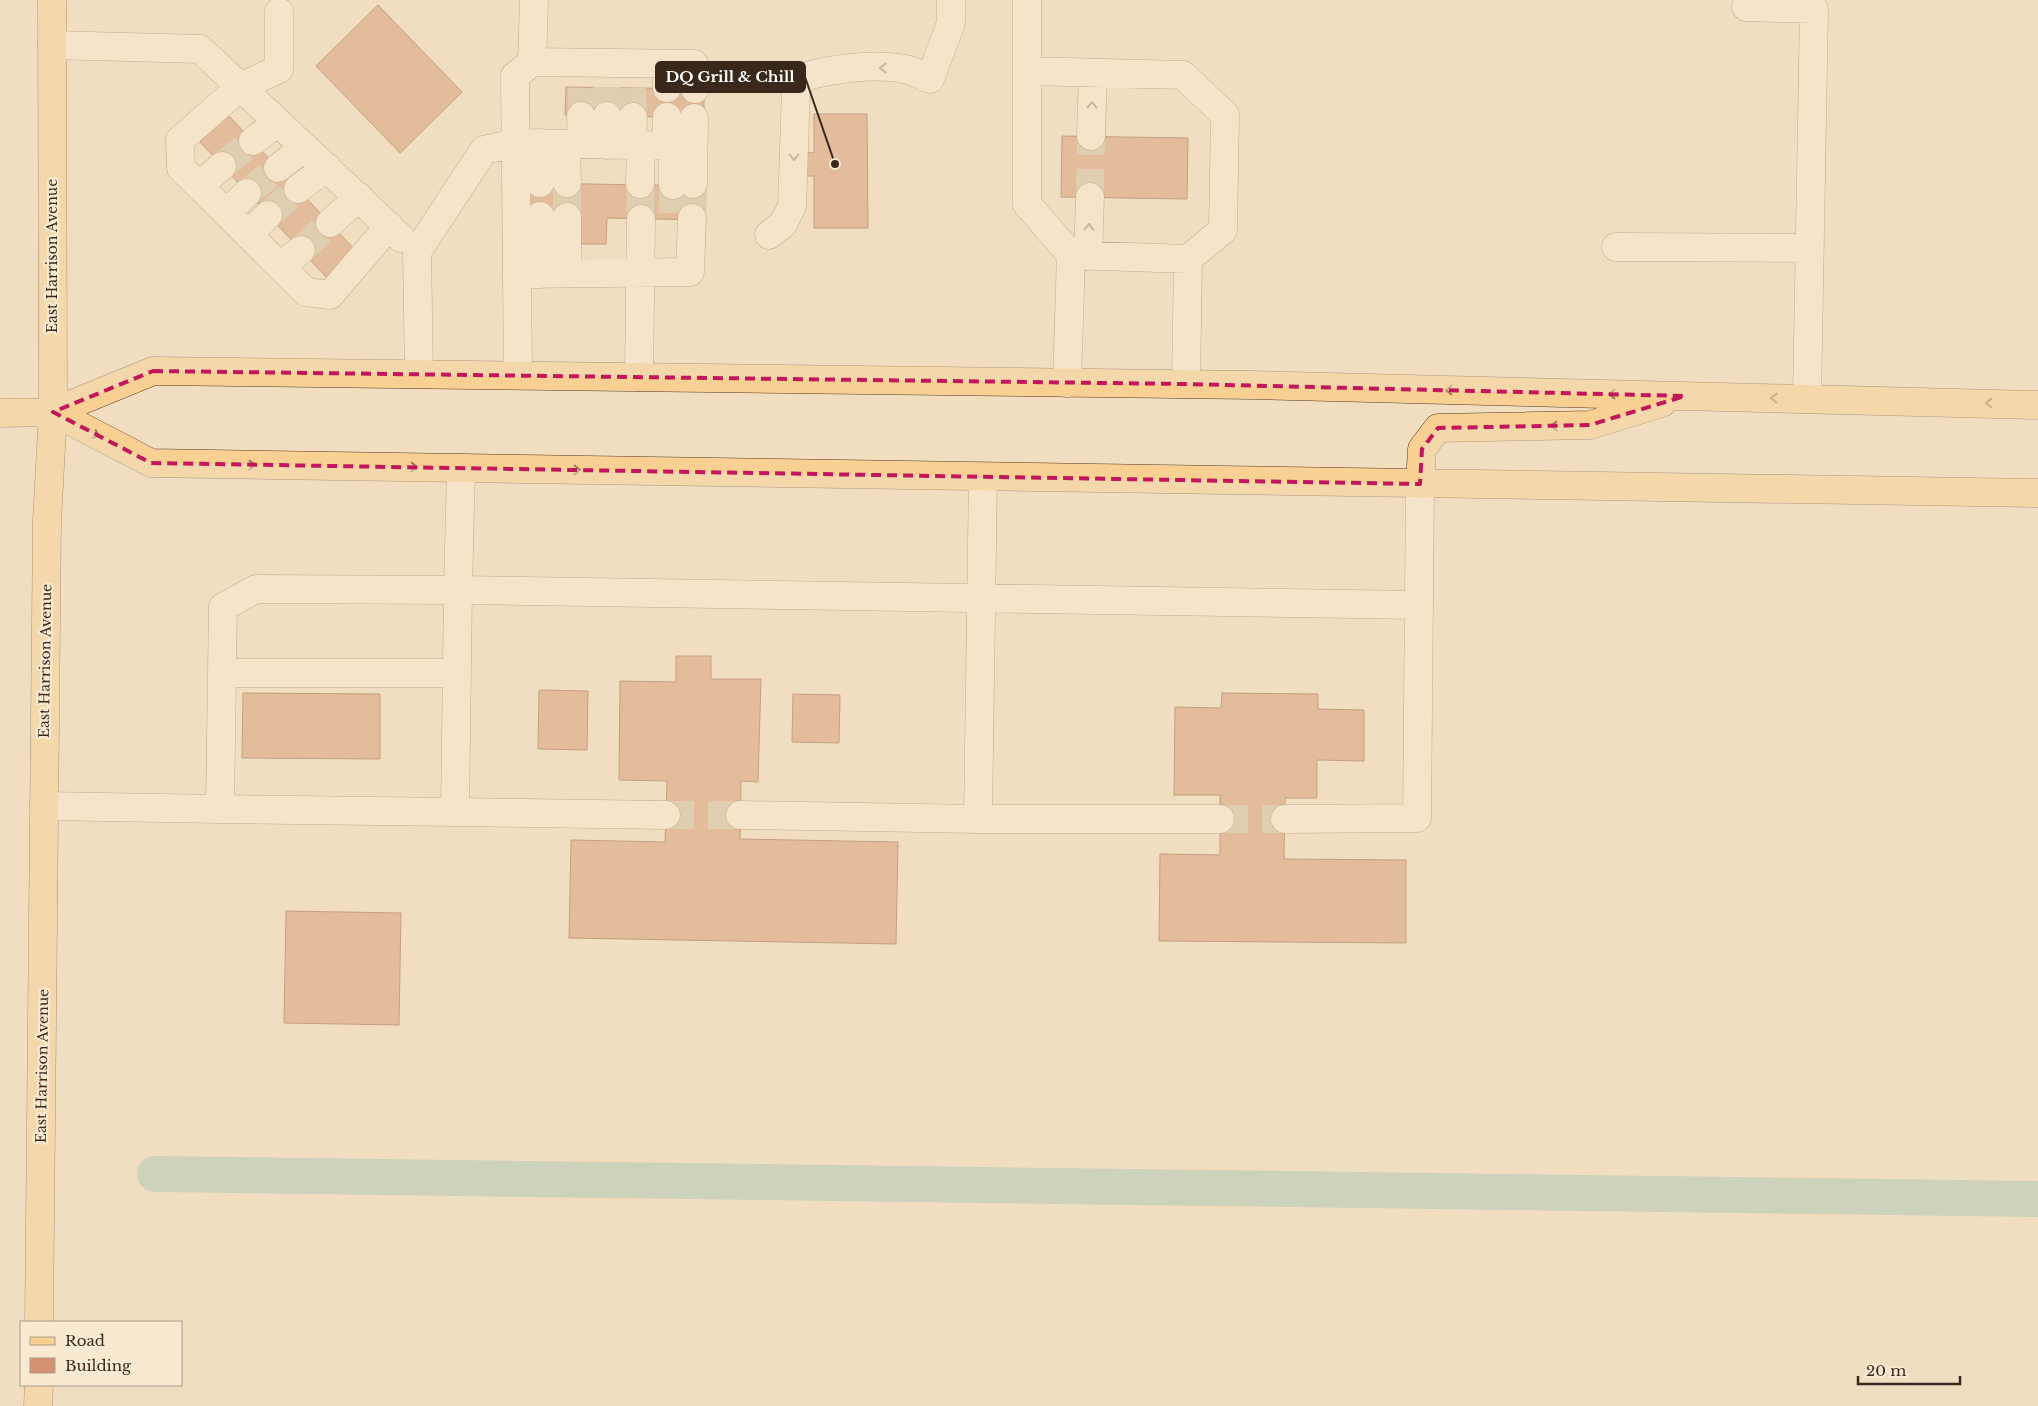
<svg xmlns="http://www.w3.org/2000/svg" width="2038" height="1406" font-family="'Libre Baskerville',serif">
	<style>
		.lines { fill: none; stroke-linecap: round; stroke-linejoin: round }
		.canal { stroke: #a3c3b7; stroke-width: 36 }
		.building { fill: #d39272; stroke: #8d543a }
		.minor-tunnel { stroke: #ccba9f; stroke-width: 28; stroke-dasharray: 28 14; stroke-linecap: butt }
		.minor-casing { stroke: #8c6e56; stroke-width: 29 }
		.major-casing { stroke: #593c2b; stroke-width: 29 }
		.minor { stroke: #fbecd4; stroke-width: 28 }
		.major { stroke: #f8d094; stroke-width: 28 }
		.oneway { stroke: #9a8a78 }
		.oneway2 { stroke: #997c58 }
		.marked { fill: none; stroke: #c2185b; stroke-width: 4; stroke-dasharray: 10 6; stroke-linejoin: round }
		.labels { text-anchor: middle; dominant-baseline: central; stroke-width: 4.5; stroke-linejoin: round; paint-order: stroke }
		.street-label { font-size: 14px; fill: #3a281c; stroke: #f8e9d0 }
		.leader { fill: none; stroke: #3a281c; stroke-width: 2 }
		.callout-dot { fill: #3a281c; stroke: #f8e9d0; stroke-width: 2 }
		.callout { fill: #3a281c; stroke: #3a281c; stroke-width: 2 }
		.callout-label { font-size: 15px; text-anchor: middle; font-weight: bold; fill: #fff }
	</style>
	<rect width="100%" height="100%" fill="#f1dec0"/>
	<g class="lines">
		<path class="canal" d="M155 1174 2038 1199"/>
	</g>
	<path class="building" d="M378 5 462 92 400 153 316 66Z
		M566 87 704 89V118L565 115Z
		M814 114H867L868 228H814V176H803V152L814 153Z
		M228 115 355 250 326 277 200 142Z
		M1062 136 1188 138 1187 199 1061 197Z
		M530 183 706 186 705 220 607 218 606 244H578L529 216Z
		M676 656H711V679H761L758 782 741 781 740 839 898 842 896 944 569 938 571 840 665 842 667 781 619 780 620 681 676 682Z
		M539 690 588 691 587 750 538 749Z
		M243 693 380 694V759L242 758Z
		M1222 693 1318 694V709L1364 710V761L1317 760V798H1285L1284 859 1406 860V943L1159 941 1160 854 1220 855V795H1174L1175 707 1221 708Z
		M793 694 840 695 839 743 792 742Z
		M286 911 401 913 399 1025 284 1023Z"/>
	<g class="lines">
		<path class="minor-tunnel" d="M607 87V116
			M632 88 633 117
			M581 116 582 87
			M222 166 253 141
			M567 183V217
			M640 184 641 219
			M673 185V219
			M247 193 278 168
			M1090 197 1091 136
			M268 215 298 189
			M692 218 693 184
			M301 250 330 223
			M666 815H740
			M1220 819H1285"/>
		<defs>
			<path id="minor" d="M1027 0V204L1071 255
				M1746 7 1814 9 1807 399
				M279 12V69L240 87 180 140 181 168 306 292 330 295 389 226
				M52 45 200 49 401 238
				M532 62 694 64 695 89
				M667 64V88
				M1027 71 1183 75 1225 115 1223 230 1188 259
				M581 116 582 144
				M607 116V145
				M667 117V146
				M1091 136 1093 73
				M253 141 278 122
				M566 144 567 183
				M632 146 633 117
				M278 168 305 147
				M540 183 541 143
				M640 184 641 146
				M693 184 694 118
				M673 185V146
				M199 186 222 166
				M298 189 327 167
				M227 213 247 193
				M330 223 359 197
				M248 235 268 215
				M769 235 783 224 792 206 796 91 803 77C831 69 875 63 904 69 913 70 922 76 930 79L951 23V0
				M1616 247 1809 248
				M1088 256 1090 197
				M280 266 301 250
				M567 273V217
				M517 274 690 272 692 218
				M540 274V216
				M419 374 417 252 484 150 516 143 693 146
				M518 375 515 76 532 62 534 0
				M639 377 641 219
				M1067 383 1071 255 1188 259 1186 384
				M461 468 458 590 1419 605
				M983 477 978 819H1220
				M223 673H457
				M44 806 220 809 223 607 256 589 458 590 455 812 666 815
				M220 809 455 812
				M740 815 978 819
				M1285 819 1417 818 1420 484"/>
			<path id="major" d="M53 412 151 463 2038 493
				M0 413 53 412 153 371 1253 385 2038 405
				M1420 484 1422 449 1438 428 1590 425 1662 403
				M39 1322 47 521 53 412 52 0
				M38 1406 39 1385"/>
		</defs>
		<use href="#minor" class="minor-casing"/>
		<use href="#major" class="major-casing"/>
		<use href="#minor" class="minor"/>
		<use href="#major" class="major"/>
	</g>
	<defs><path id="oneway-chevron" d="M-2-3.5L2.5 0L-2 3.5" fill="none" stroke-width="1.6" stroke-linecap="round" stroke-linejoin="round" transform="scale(1.25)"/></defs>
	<g class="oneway">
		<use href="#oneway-chevron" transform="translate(883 68) rotate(-180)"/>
		<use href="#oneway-chevron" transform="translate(1092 105) rotate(-88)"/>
		<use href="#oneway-chevron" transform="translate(794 157) rotate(90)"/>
		<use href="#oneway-chevron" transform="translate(1089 227) rotate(-88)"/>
	</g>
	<g class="oneway2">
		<use href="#oneway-chevron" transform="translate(1449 390) rotate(-179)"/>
		<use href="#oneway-chevron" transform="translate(1612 394) rotate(-179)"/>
		<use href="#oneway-chevron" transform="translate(1774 398) rotate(-179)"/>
		<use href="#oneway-chevron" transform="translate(1989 403) rotate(-179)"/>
		<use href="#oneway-chevron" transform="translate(1554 426) rotate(179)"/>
		<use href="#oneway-chevron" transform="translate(96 435) rotate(27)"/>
		<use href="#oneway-chevron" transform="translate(252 465) rotate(1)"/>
		<use href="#oneway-chevron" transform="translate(414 467) rotate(1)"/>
		<use href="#oneway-chevron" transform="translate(577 470) rotate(1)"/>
	</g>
	<path d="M0 0H2038V1406H0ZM153 371 1186 384 1685 396 1590 425 1438 428 1422 449 1420 484 151 463 53 412Z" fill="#f1dec0" fill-opacity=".55" fill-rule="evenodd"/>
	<path class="marked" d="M153 371 1186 384 1685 396 1590 425 1438 428 1422 449 1420 484 151 463 53 412Z"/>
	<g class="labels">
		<g class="street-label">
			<text transform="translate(52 256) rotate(-90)">East Harrison Avenue</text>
			<text transform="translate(45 661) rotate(-89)">East Harrison Avenue</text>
			<text transform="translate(42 1066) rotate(-89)">East Harrison Avenue</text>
		</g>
	</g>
	<path class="leader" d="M835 164L805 77"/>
	<circle class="callout-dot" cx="835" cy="164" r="5"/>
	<rect class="callout" x="656" y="62" width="149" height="30" rx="5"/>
	<g class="callout-label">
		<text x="730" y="82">DQ Grill &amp; Chill</text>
	</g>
	<rect x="20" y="1321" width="162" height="65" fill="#f8e9d0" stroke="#ac9c88"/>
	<rect x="30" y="1337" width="25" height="8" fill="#f8d094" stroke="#ac9c88"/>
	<text x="65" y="1346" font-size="15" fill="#3a281c">Road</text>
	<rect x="30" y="1358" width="25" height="15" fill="#d39272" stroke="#ac9c88"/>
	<text x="65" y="1371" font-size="15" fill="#3a281c">Building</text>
	<path d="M1858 1376v8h102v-8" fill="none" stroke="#3a281c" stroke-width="2.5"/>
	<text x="1866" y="1376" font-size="15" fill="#3a281c" stroke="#f8e9d0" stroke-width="4" paint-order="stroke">20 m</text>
</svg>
